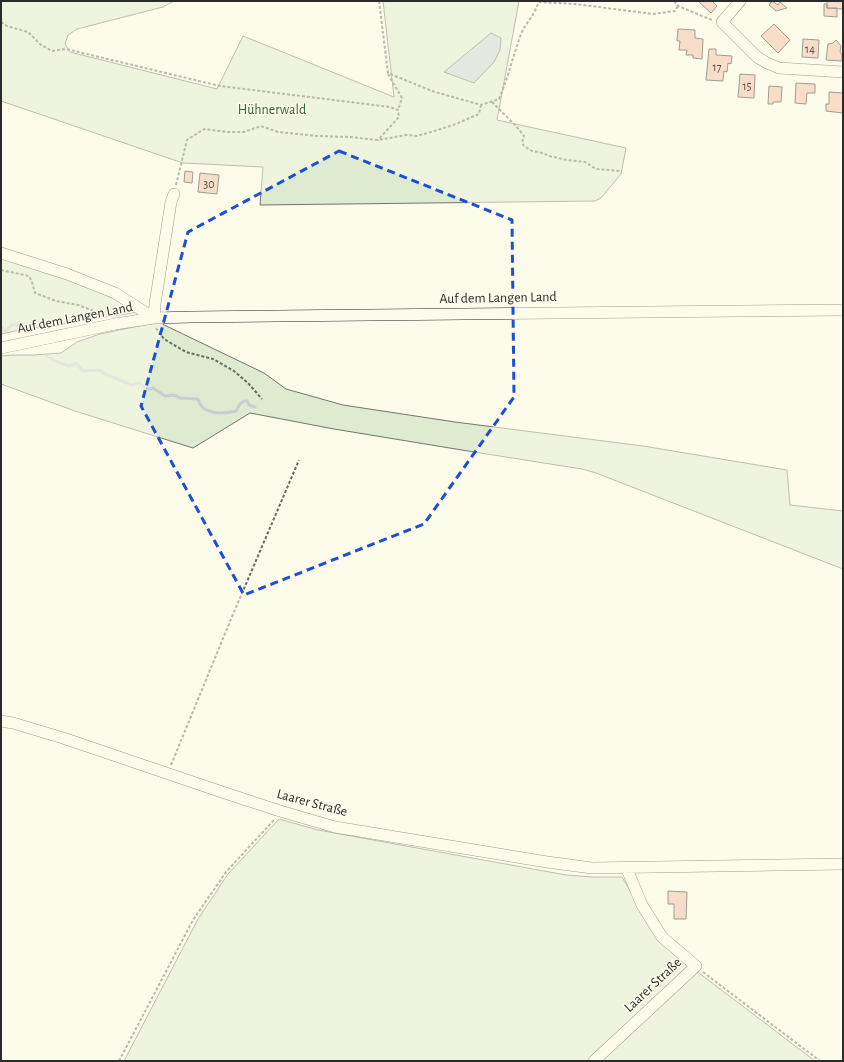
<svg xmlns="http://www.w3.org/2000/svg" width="844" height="1062" font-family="'Alegreya Sans',sans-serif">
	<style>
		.green { fill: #deebd1; stroke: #74746e }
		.water { fill: #c7d0d0; stroke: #74746e }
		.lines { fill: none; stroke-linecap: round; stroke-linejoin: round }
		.stream { stroke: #c7d0d0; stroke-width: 3 }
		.building { fill: #f2b8a0; stroke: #2b2b2b }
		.minor-casing { stroke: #2b2b2b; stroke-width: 12 }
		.path { stroke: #6a6964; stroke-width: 2; stroke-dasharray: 3 2; stroke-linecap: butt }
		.minor { stroke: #fdfbea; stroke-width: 11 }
		.marked { fill: none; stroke: #1d4ed8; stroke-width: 3; stroke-dasharray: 8 5; stroke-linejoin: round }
		.labels { text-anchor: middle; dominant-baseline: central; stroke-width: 3; stroke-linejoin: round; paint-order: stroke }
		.number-label { font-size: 12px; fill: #5d4e48 }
		.park-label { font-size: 14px; fill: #34623c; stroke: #fdfbea }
		.street-label { font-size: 14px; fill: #2b2b2b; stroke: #fdfbea }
	</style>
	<rect width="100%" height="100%" fill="#fdfbea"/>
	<path class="green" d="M1 1H174L163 7 77 29 68 35 65 44 70 52 217 89 243 36 394 97 383 1H519L497 120 626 148 621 174 601 198 595 201 260 205 263 167 183 163 177 161 1 101Z
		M1 255 71 279 113 298 139 312 67 323 46 329 34 327 1 334Z
		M158 322 264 373 286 389 343 405 455 422 643 446 787 470 790 505 843 511V569L596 473 582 469 474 452 334 429 250 413 193 448 75 411 1 384V356L13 355H34L61 353 77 342 100 334Z
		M279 819 318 830 566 875 593 877H622L640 908 691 967 590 1061H124L198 919 228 874Z
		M695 970 815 1061H602Z"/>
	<path class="water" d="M491 33 501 38 500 50 494 62 474 83 444 72Z"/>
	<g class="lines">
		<path class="stream" d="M1 327 5 331 12 325 16 324 19 329
			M47 356 55 361 69 366 76 363 83 371 100 370 105 374 132 385 139 383C144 386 146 391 153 388L165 396 174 395 180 398 198 399C199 402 201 406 203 408 213 415 226 413 236 411L240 404 244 401H247L249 405 255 407"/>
	</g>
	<path class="building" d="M698 1H712L717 6 711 13Z
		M772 1 778 5 780 2 787 8 776 11 769 5Z
		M827 1H843V9L827 8Z
		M824 4H827V8H837V17L824 16Z
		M774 24 790 40 778 53 761 36Z
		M678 29 695 30V38L703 39 702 59 693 58V55H686L687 50H679L680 41H677Z
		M803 39 819 40 818 58 802 57Z
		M836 40 841 46 840 52 842 55V61L826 60 828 44 833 43Z
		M709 49H716V55L732 56 731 64 728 63 727 72 724 71 723 81 706 80Z
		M740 74 755 75 754 98 738 97Z
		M796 83 815 84V93H807L806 104 795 103Z
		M769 86 782 87 781 102H773V104H768Z
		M829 92 843 93V113L826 111V104H829Z
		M185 171 193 172 192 183 184 182Z
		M200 173 219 175 217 194 198 192Z
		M668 891 687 892 686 919H674V904H668Z"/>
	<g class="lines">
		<defs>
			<path id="minor" d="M740 1 722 22 757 57 767 63 779 68 843 72
				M1 253 67 274 115 293 154 318
				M154 318 155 304 171 202 174 194
				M1 348 115 324 154 318 192 317 843 310
				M1 721 13 723 63 738 222 792 280 811 335 827 547 862 592 868 843 864
				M594 1061 696 966 662 937 642 905 626 867"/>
		</defs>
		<use href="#minor" class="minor-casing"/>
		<path class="path" d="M379 1 388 73 432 91 481 105 499 99C508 78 513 56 521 34 524 27 528 22 532 16 535 11 537 6 539 2L575 4 653 14 675 11 678 6
			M674 1 678 6 712 20
			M1 22 7 26 28 32 41 45 52 51 66 49 220 86 390 107 398 110 399 117 378 140
			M388 74 402 98 398 110
			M492 102 516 126 524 136 522 143 524 146 532 151 543 153 549 156 567 160 585 162 596 169 620 171
			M176 185 187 140 204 129 228 132H244L261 126 278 132 317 136 350 137 378 140 406 135 417 136 431 132 456 124 479 114 481 105
			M1 270 29 276 32 282 35 293 56 301 78 305 94 311 102 316
			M156 328 164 339 186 352 213 359 234 371 248 383 262 399
			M171 765 231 619 299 460
			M703 972 820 1061
			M119 1061 193 920 226 872 274 820"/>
		<use href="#minor" class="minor"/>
	</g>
	<path d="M0 0H844V1062H0ZM339 151 512 220 514 397 424 524 244 595 141 406 188 232Z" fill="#fdfbea" fill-opacity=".55" fill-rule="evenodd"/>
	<path class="marked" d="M339 151 512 220 514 397 424 524 244 595 141 406 188 232Z"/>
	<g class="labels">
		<g class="number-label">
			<text x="810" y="49">14</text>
			<text x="717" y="67">17</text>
			<text x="747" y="86">15</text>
			<text x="209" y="184">30</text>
		</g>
		<g class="park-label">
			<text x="272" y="110">Hühnerwald</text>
		</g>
		<g class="street-label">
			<text transform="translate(498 298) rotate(-1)">Auf dem Langen Land</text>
			<text transform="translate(75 318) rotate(-11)">Auf dem Langen Land</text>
			<text transform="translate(312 803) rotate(15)">Laarer Straße</text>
			<text transform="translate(653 985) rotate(-43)">Laarer Straße</text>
		</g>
	</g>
	<rect width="844" height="1062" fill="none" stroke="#2b2b2b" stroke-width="4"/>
</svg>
